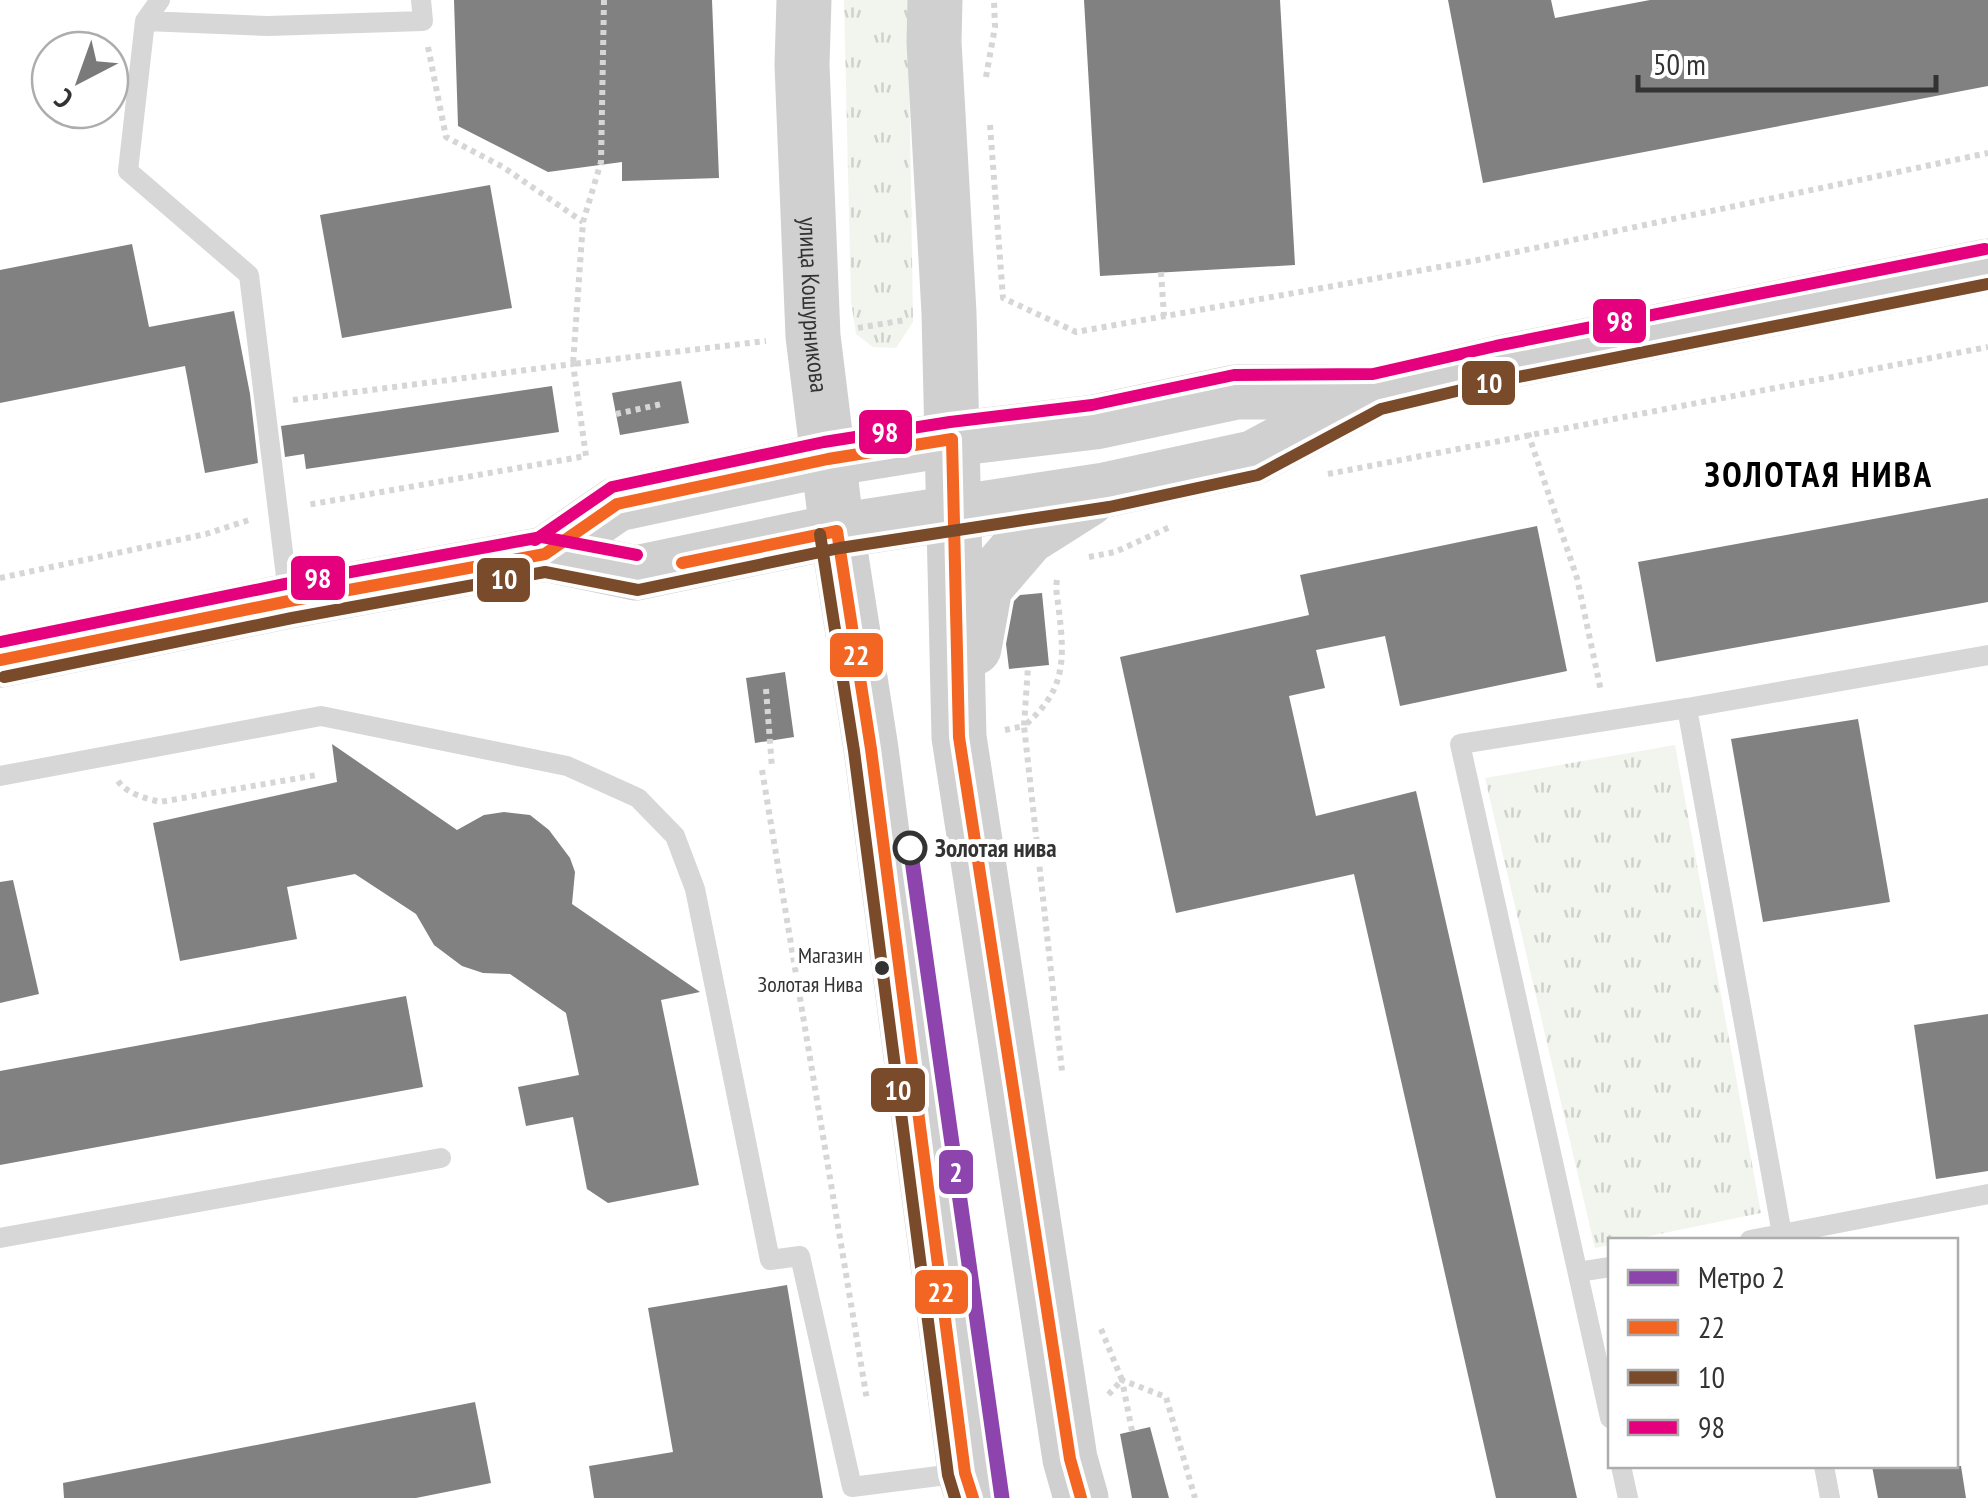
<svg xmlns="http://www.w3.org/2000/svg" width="1988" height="1498" font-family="'PT Sans Narrow',sans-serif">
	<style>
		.grass { fill: url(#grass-tufts) }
		.building { fill: #818181 }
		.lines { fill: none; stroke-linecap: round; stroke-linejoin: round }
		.path { stroke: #d6d6d6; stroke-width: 6; stroke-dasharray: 5 5; stroke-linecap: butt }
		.lane { stroke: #d7d7d7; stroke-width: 20 }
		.secondary { stroke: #d0d0d0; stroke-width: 55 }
		.bus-1-casing { stroke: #fff; stroke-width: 20 }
		.bus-2-casing { stroke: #fff; stroke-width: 20 }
		.bus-3-casing { stroke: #fff; stroke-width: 20 }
		.bus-1 { stroke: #f26522; stroke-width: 12 }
		.bus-2 { stroke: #7a4b2a; stroke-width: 12 }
		.bus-3 { stroke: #e5007d; stroke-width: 12 }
		.metro-1-casing { stroke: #fff; stroke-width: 22 }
		.metro-1 { stroke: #8e44ad; stroke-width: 15 }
		.stop-dot { fill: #fff; stroke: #333; stroke-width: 5 }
		.bus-dot { fill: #333; stroke: #fff; stroke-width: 4 }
		.labels { text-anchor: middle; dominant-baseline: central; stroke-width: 10; stroke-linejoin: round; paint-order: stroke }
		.bus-label { font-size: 22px; fill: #333; stroke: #fff; text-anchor: end }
		.street-label { font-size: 25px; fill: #333; stroke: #fff }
		.stop-label { font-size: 25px; font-weight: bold; fill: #333; stroke: #fff; text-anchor: start }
		.district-label { font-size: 35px; font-weight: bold; letter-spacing: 2.5px; fill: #000; stroke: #fff }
		.line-badge { stroke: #fff; stroke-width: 4 }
		.badge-label { font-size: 28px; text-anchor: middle; font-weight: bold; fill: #fff }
	</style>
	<defs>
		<pattern id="grass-tufts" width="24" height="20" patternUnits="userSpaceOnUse" patternTransform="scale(2.5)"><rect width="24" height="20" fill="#f1f5ed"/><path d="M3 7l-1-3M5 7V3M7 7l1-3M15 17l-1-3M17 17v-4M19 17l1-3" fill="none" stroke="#cfd2cc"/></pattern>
	</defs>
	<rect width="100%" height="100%" fill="#fff"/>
	<path class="grass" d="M844 0H908L913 322 896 348 873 347 856 334 851 301Z
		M1675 745 1761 1213 1630 1240H1610V1245L1595 1248 1485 778Z"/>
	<path class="building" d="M454 0H712L719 178 622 181V162L548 172 458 126Z
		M1084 0H1280L1295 265 1100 276Z
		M1448 0H1551L1555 18 1650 0H1988V86L1483 183Z
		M490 185 512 308 342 338 320 215Z
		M132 244 149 327 234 311 250 394 258 463 205 473 185 366 0 403V270Z
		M681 381 689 423 620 435 612 393Z
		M552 386 559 432 306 469 304 454 285 457 281 426Z
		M1988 498V602L1656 662 1638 562Z
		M1537 526 1567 671 1400 706 1385 636 1316 650 1325 688 1289 696 1316 816 1416 791 1577 1498H1496L1354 874 1176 913 1120 657 1309 615 1300 575Z
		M1042 593 1049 665 1009 669 1006 644 1014 601 1020 595Z
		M785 672 794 737 755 743 746 678Z
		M1858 719 1890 902 1763 922 1731 739Z
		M332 744 457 830 484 815 504 812 530 815 549 830 570 858 575 872 572 904 700 992 661 1000 699 1185 608 1203 587 1189 573 1117 526 1126 518 1087 579 1075 566 1013 510 974 483 973 462 966 434 945 416 914 355 874 287 887 297 939 180 961 153 823 337 782Z
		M13 880 39 994 0 1003V882Z
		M406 996 423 1087 0 1165V1071Z
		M1988 1014V1171L1936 1179 1914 1025Z
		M787 1285 823 1498H594L589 1466 673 1452 648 1308Z
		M475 1402 491 1483 416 1498H64L63 1483Z
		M1150 1427 1169 1498H1132L1120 1434Z
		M1872 1466H1961L1966 1498H1878Z"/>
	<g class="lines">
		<path class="path" d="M604 0 601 162 583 222 573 364 766 341
			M428 47 446 137 503 167 583 222
			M986 77 995 27 994 0
			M990 125 1003 298 1076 332 1473 261 1988 153
			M1161 272 1164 316
			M858 328 905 320
			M293 400 573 364 586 456 307 505
			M616 414 662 404
			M1528 433 1577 578 1601 691
			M1328 474 1988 347
			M1089 557 1115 552 1170 527
			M0 578 206 534 252 519
			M1057 580C1055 590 1058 600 1059 611 1065 662 1065 691 1024 726L1062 1071
			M766 689 772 768
			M1005 730 1024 726 1028 667
			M762 770 867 1400
			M118 781C127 794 145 798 160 802L317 775
			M1101 1329 1122 1380 1107 1396
			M1132 1431 1122 1380 1166 1397 1195 1498"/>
		<path class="lane" d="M160 0 145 21 268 26 423 21 421 0
			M145 21 128 171 249 275 289 601
			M0 776 321 716 567 766 638 798 675 836 695 889 770 1260 800 1256 852 1487 962 1473
			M0 1238 441 1158
			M1750 1240 1782 1234 1687 708 1988 655
			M1783 1240 1782 1234 1988 1194
			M1578 1272 1610 1267
			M1610 1418 1460 744 1687 708
			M1621 1466 1628 1498
			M1824 1466 1830 1498"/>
		<g class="secondary">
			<path id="s1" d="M804 0 802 65 813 336 837 531 871 749 965 1473 973 1498"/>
			<path d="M935 0 934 42 949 313 959 737 1070 1459 1081 1498"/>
			<path d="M545 554 617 504 828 459 952 439 1095 422 1236 392H1375L1499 363 1988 266"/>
			<path d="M974 648 985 587 1028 537 1088 499"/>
			<path d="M0 660 289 601 545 554 636 573 837 531 1105 490 1253 458 1368 396"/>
		</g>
		<defs>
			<path id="bus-1" d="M682 563 837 531 871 749 965 1473 973 1498
				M0 660 289 601 545 554 617 504 828 459 952 439 959 737 1070 1459 1081 1498"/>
			<path id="bus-2" d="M820 534 854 751 948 1475 955 1498
				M4 677 292 618 545 572 638 590 840 548 1109 507 1258 475 1381 409 1503 380 1988 284"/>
			<path id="bus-3" d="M535 540 612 487 824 442 950 422 1092 405 1234 375 1373 374 1496 346 1985 249
				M0 642 285 584 542 537 637 555"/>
		</defs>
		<use href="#bus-1" class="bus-1-casing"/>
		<use href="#bus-2" class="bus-2-casing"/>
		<use href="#bus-3" class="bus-3-casing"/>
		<use href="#bus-1" class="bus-1"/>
		<use href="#bus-2" class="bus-2"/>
		<use href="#bus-3" class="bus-3"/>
		<defs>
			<path id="metro-1" d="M910 846 1002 1498"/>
		</defs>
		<use href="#metro-1" class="metro-1-casing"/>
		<use href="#metro-1" class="metro-1"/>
	</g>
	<circle class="stop-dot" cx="910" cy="848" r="15"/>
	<circle class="bus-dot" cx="882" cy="968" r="9"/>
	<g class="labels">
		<g class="bus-label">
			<text x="863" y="955">Магазин<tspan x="863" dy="29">Золотая Нива</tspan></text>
		</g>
		<g class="street-label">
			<text stroke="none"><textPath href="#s1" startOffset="305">улица Кошурникова</textPath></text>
		</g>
		<g class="stop-label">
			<text x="935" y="848">Золотая нива</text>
		</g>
		<g class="district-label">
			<text x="1819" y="474">ЗОЛОТАЯ НИВА</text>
		</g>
	</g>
	<g class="line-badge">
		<rect x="1591" y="297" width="57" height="48" rx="10" fill="#e5007d"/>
		<rect x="1460" y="359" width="57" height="48" rx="10" fill="#7a4b2a"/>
		<rect x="857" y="408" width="57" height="48" rx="10" fill="#e5007d"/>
		<rect x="289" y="554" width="58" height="48" rx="10" fill="#e5007d"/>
		<rect x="475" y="556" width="57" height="48" rx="10" fill="#7a4b2a"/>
		<rect x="828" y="631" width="57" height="48" rx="10" fill="#f26522"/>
		<rect x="869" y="1066" width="58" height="48" rx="10" fill="#7a4b2a"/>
		<rect x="937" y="1148" width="38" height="48" rx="10" fill="#8e44ad"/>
		<rect x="913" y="1268" width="57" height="48" rx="10" fill="#f26522"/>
	</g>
	<g class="badge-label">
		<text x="1620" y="331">98</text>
		<text x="1489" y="393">10</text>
		<text x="885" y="442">98</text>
		<text x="318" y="588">98</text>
		<text x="504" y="589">10</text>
		<text x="856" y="665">22</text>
		<text x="898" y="1100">10</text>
		<text x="956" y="1182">2</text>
		<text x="941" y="1302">22</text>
	</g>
	<rect x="1608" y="1238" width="350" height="230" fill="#ffffff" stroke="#adadad" stroke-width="2.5"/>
	<rect x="1628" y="1270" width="50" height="15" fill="#8e44ad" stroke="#adadad" stroke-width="2.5"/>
	<text x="1698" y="1288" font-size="30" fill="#333333">Метро 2</text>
	<rect x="1628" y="1320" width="50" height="15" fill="#f26522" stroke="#adadad" stroke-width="2.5"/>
	<text x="1698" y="1338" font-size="30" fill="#333333">22</text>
	<rect x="1628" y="1370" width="50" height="15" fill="#7a4b2a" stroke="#adadad" stroke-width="2.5"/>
	<text x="1698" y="1388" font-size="30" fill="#333333">10</text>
	<rect x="1628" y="1420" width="50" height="15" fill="#e5007d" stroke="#adadad" stroke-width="2.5"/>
	<text x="1698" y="1438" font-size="30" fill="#333333">98</text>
	<g transform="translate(80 80) rotate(221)"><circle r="48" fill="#ffffff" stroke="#adadad" stroke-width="2.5"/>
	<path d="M0-8L18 38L0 25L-18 38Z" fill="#7a7a7a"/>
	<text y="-15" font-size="28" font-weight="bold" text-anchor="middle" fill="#333333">С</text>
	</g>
	<path d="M1638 75v15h298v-15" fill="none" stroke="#333333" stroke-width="5"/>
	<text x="1653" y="75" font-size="30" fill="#333333" stroke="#ffffff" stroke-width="8" paint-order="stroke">50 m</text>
</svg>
